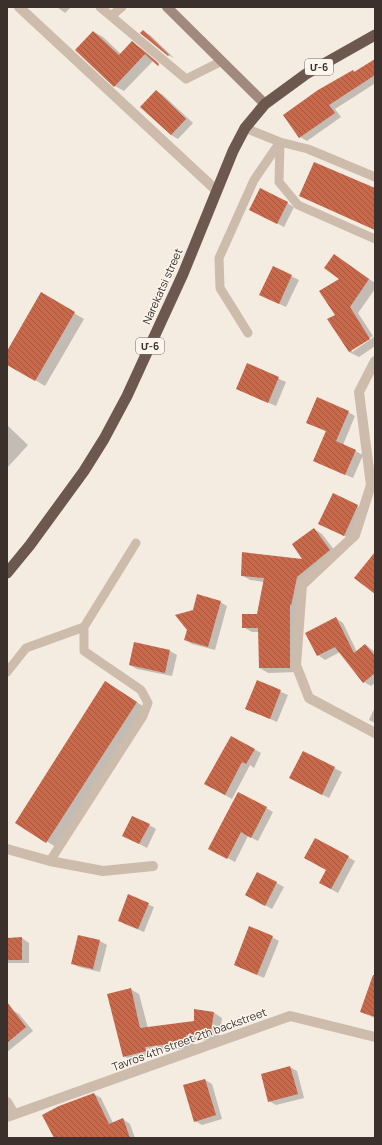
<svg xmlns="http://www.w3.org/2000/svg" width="382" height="1145" font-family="Manrope,'Noto Sans Armenian',sans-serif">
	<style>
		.shadow { fill: #0003 }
		.building { fill: url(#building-back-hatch) }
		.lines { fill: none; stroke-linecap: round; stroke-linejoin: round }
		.service { stroke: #cdbbac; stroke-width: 9 }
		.minor { stroke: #cdbbac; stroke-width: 10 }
		.secondary { stroke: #a18a7d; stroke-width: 10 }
		.trunk { stroke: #6c584f; stroke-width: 11 }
		.labels { text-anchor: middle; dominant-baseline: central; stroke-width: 3; stroke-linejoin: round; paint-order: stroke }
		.shield { fill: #fbf5ee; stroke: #756b66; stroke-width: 1 }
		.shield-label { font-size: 10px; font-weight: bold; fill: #3b302b }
		.street-label { font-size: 11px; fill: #3b302b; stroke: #fbf5ee }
	</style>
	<defs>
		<pattern id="building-back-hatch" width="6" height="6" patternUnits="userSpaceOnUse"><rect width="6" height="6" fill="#c8694b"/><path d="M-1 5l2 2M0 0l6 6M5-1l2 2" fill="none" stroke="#a4573f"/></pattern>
	</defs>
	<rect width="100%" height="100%" fill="#f4ebe1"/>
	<path class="shadow" d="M57 7H71L65 13Z
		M143 31 150 35 174 58 168 55Z
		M94 32 103 37 121 54 132 43 141 48 160 64 156 62 160 66 168 70 158 65 153 61 124 91 115 86Z
		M375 60V87L374 84 335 109 341 117 307 141 300 137 353 71 356 73Z
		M156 91 163 95 193 123 178 139 171 135Z
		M375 189V230L300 196Z
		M287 203 294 207 284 227 257 213Z
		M343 261 375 283V289L358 313 373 336 352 349V352L374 337 375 346 359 357 349 352 329 320 336 315Z
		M273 267 299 280 286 307 267 298Z
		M41 294 84 319 45 386 7 363V353Z
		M247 365 286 382 276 406 244 392Z
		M348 412 355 416 343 445 363 455 353 478 314 461 327 432 307 422Z
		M7 425 28 445 7 468Z
		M357 506 364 510 351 539 326 527Z
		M314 529 322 534 338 555 305 581 298 672 268 673 260 668 259 632H252L243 627 258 615 264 582 250 580 242 575 305 560Z
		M220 602 227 606 215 650 192 644 185 640Z
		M336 618 343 623 357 652 366 645 375 652V683L371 686 364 682 340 652 325 660 318 655Z
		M170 651 177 655 172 676 137 669 130 665Z
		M258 682 288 695 277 722 254 712Z
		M118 690 149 710 59 849 16 822Z
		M375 707V723L369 720Z
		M254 749 261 753 254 768 250 765 232 799 205 784Z
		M303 752 342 772 329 798 297 782Z
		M266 808 273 812 258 841 248 836 235 862 216 852Z
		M149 825 156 829 147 848 130 839Z
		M348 857 355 861 338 893 320 883Z
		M258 873 284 887 272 909 254 899Z
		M129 896 154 907 144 932 124 924Z
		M78 936 100 941 107 945 100 972 79 967 72 963Z
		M272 937 279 941 264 978 235 965Z
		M22 938 29 943V963H7V939Z
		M375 979V1018L361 1012Z
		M130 989 139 994 148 1028 195 1022 213 1012 222 1018 219 1041 194 1040 195 1047 154 1052 155 1056 133 1061 124 1056Z
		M12 1010 19 1014 33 1031 7 1052V1013Z
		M290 1067 297 1071 304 1098 276 1105 269 1101Z
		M205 1080 212 1084 222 1119 202 1125 195 1121Z
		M94 1094 101 1098 113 1123 123 1119 130 1124 135 1138H55Z"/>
	<path class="building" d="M143 30 169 55 168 56 140 33Z
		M93 31 119 55 132 41 159 64 158 66 145 54 114 87 75 50Z
		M375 59V75L329 105 335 113 299 138 283 115 318 90 353 70 354 72Z
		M156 90 186 119 171 135 140 107Z
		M314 162 375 188V230L299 196Z
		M260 188 288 202 277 224 249 210Z
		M334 254 369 279 350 307 370 339 349 352 327 319 335 315 319 291 339 279 324 268Z
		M273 266 292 275 279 304 259 295Z
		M41 292 75 312 35 381 7 365V351Z
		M247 363 279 377 268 403 236 389Z
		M317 397 349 411 336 441 356 450 345 475 313 461 326 431 306 423Z
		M333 493 358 505 344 536 318 524Z
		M314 528 330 550 297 577 291 606 290 604V668H259L258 628H242V614H257L264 578 241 576 242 552 302 559 292 544Z
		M375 552V594L354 578Z
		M197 594 221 601 208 647 184 640 187 630 175 615 193 610Z
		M336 617 354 653 365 644 375 656V673L363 683 335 647 317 656 305 633Z
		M134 642 170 650 165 673 129 665Z
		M257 680 281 690 270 719 245 709Z
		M105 681 137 702 46 843 15 823Z
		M231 736 255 749 246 764 242 762 225 795 204 784Z
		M303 751 335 767 322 795 289 778Z
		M238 792 267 807 251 838 241 832 227 859 208 849Z
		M132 816 150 824 139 844 122 836Z
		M315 838 349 856 331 889 319 883 326 870 304 858Z
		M257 872 277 882 265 906 245 895Z
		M128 894 149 903 138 929 118 921Z
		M249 926 273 936 257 975 234 965Z
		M78 935 100 940 93 969 71 964Z
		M22 937V960H7V938Z
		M373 975H375V1017L360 1012Z
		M131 988 140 1028 194 1021V1009L214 1012 210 1037 186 1035 187 1042 145 1047 146 1051 123 1057 107 994Z
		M7 1002 26 1027 7 1043Z
		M290 1066 298 1094 268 1102 261 1074Z
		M205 1079 216 1115 194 1122 183 1085Z
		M94 1093 109 1124 123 1118 130 1138H54L42 1115 59 1106Z"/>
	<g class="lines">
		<path class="service" d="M100 7 186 79 222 61
			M111 16 122 7
			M245 128 280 142 308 149 375 177
			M248 333 220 288 219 258 254 180 280 142 279 182 298 205 375 239
			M7 672 26 648 84 627 136 543
			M50 861 143 716 148 703 141 690 84 651V627"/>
		<path class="minor" d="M19 7 217 191
			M375 361 359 392 371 485 355 535 302 585 296 665 309 698 375 733
			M7 849 50 861 103 871 153 866
			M7 1102 14 1114
			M7 1117 290 1016 375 1037"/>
		<path class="secondary" d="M167 7 265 104"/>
		<path class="trunk" d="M7 573 30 545 84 471 104 439 127 396 183 274 233 151 245 128 265 104 306 74 375 35"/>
	</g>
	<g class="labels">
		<g class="shield">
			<rect x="305" y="59" width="28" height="16" rx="3"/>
			<rect x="136" y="338" width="28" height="16" rx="3"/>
		</g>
		<g class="shield-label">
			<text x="319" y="67">Մ-6</text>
			<text x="150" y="346">Մ-6</text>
		</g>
		<g class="street-label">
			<text transform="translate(162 286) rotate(-66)">Narekatsi street</text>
			<text transform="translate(189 1039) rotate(-20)">Tavros 4th street 2th backstreet</text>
		</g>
	</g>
	<rect width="382" height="1145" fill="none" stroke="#3b302b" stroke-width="16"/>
</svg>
